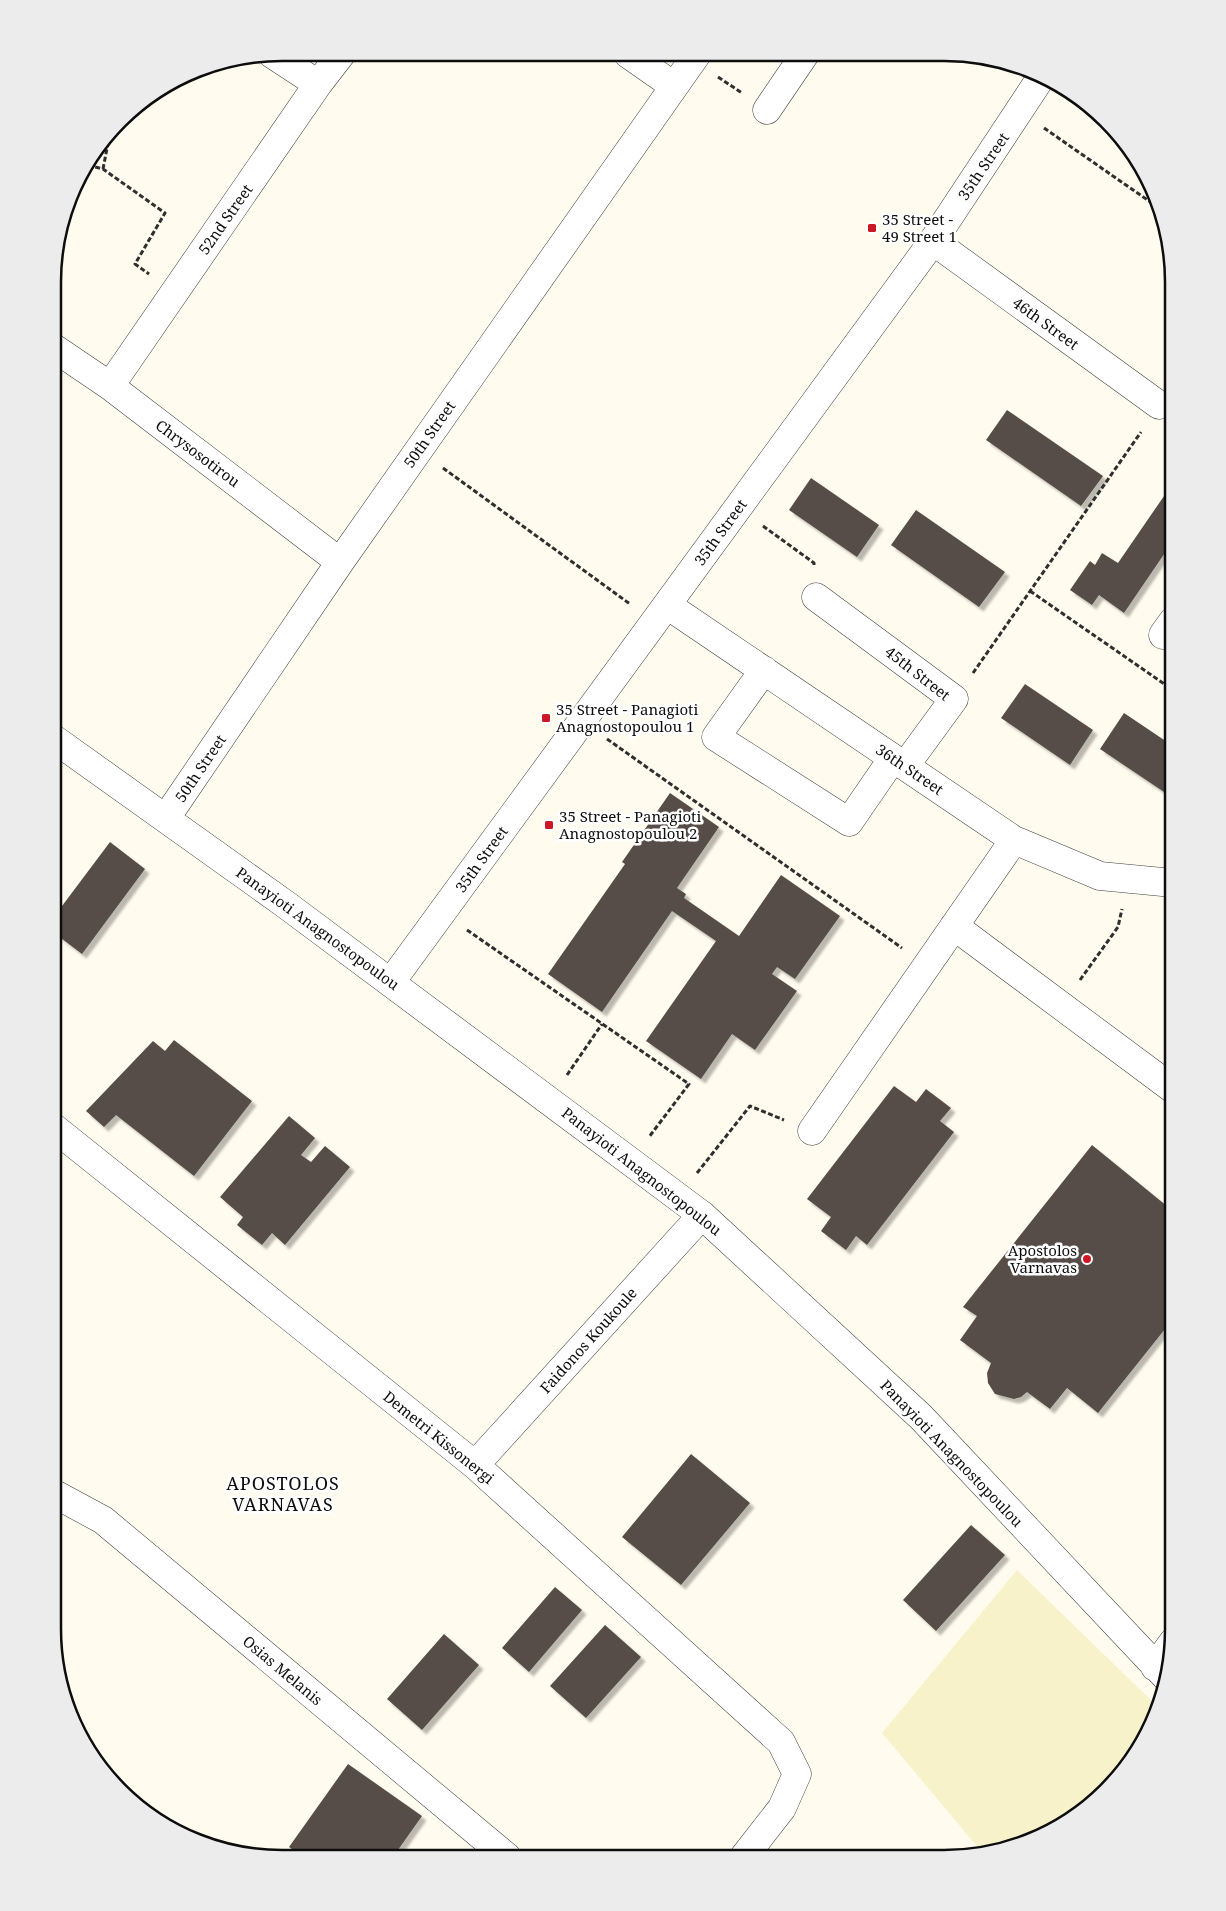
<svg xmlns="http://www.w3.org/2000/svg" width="1226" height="1911" font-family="'Noto Serif',serif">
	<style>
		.farmland { fill: #f8f2cb }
		.building { fill: #574e49; filter: url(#shadow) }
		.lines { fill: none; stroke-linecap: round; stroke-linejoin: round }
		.minor-casing { stroke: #404040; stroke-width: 29 }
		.path { stroke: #2f2f2f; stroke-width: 3; stroke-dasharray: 5 2.5; stroke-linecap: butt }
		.minor { stroke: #fff; stroke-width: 28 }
		.poi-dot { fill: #cc1727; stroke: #fff; stroke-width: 2 }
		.labels { text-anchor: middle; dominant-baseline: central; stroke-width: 5; stroke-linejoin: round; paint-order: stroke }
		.street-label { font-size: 15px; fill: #0d0d0d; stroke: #fff }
		.poi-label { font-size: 15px; fill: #0d0d0d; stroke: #fff; text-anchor: start }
		.quarter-label { font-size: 18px; letter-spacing: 1px; fill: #0d0d0d; stroke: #fff }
		.rim { fill: none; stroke: #0d0d0d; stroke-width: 2.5 }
	</style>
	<defs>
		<filter id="shadow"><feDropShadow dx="4.5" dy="4.5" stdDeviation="1" flood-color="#0004"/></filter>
	</defs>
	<rect width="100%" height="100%" fill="#fffbee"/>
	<path class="farmland" d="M1017 1570 1159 1708 1135 1757 1095 1802 1032 1841 981 1851 882 1733Z"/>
	<path class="building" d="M1007 410 1103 476 1081 506 986 440Z
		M811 478 879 525 857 557 789 510Z
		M1173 494V541L1124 613 1099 595 1092 605 1070 590 1090 561 1095 565 1102 553 1118 563 1164 496 1169 500Z
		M916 510 1005 572 979 607 891 545Z
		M1025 684 1093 730 1070 765 1001 718Z
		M1124 713 1173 746V798L1100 749Z
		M670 793 719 827 677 888 686 894 684 898 739 936 781 875 840 916 795 979 777 967 772 974 797 991 755 1050 732 1034 701 1079 646 1041 716 941 672 911 602 1012 548 974 625 864 622 862Z
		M110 842 145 869 82 954 53 932V918Z
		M174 1040 252 1101 194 1176 116 1115 104 1127 86 1111 153 1041 165 1051Z
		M894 1086 916 1102 926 1089 951 1108 940 1121 954 1132 867 1245 856 1236 846 1250 821 1231 831 1217 807 1199Z
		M289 1116 315 1138 301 1155 311 1162 325 1146 350 1167 285 1245 272 1233 262 1245 237 1225 243 1217 220 1197Z
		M1092 1145 1173 1211V1319L1098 1413 1067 1388 1050 1409 1027 1392 1021 1397 1014 1399 995 1394 988 1383 987 1373 991 1363 960 1340 977 1316 963 1307Z
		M691 1454 750 1503 681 1585 622 1537Z
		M971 1525 1005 1555 936 1631 903 1600Z
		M555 1587 582 1610 529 1672 502 1648Z
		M605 1625 641 1657 586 1718 550 1686Z
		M444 1634 479 1665 422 1730 387 1699Z
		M348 1764 422 1816 393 1857H303L289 1847Z"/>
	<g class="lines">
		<defs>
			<path id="minor" d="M272 54 318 84
				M628 54 674 86
				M767 110 805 54
				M933 241 1159 405
				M54 348 110 386 340 562
				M110 386 318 84 342 53
				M816 597 954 699 905 766
				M667 605 1014 840 1100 876 1173 883
				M1163 635 1173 621
				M764 670 716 737 849 822 893 758
				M54 739 285 904 702 1215 921 1417 1166 1677
				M166 818 340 562 697 54
				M954 926 1173 1089
				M391 982 933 241 1042 76
				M53 1127 475 1465 781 1742 797 1774 782 1808 743 1858
				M812 1131 1014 840
				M475 1465 702 1215
				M53 1493 103 1520 507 1857
				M1155 1667 1173 1642"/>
		</defs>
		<use href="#minor" class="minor-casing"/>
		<path class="path" d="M718 77 742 93
			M1044 128 1159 208
			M88 165 103 169 165 213 135 264 149 274
			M103 169 109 138
			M443 468 630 604
			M763 526 814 563V566
			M1030 591 1173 690
			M973 673 1141 432
			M607 739 902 948
			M467 930 689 1084 649 1137
			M1080 980 1118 927 1122 909
			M567 1075 602 1024
			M697 1173 750 1106 784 1120"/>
		<use href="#minor" class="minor"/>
	</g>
	<g class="poi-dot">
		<rect x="867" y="223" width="10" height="10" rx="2.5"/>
		<rect x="541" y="713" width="10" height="10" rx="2.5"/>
		<rect x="544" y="820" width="10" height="10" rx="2.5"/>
		<circle cx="1087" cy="1259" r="5"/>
	</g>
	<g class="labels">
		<g class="street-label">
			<text transform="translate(983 166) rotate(-56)">35th Street</text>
			<text transform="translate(225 219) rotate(-55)">52nd Street</text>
			<text transform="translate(1046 323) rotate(36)">46th Street</text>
			<text transform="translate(429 434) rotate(-55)">50th Street</text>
			<text transform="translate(198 453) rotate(37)">Chrysosotirou</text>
			<text transform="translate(720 532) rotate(-54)">35th Street</text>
			<text transform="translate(918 673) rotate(38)">45th Street</text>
			<text transform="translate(200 768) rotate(-56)">50th Street</text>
			<text transform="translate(910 769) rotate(34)">36th Street</text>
			<text transform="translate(481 859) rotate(-54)">35th Street</text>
			<text transform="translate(318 928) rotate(36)">Panayioti Anagnostopoulou</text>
			<text transform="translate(642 1171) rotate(38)">Panayioti Anagnostopoulou</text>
			<text transform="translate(588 1340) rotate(-48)">Faidonos Koukoule</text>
			<text transform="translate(439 1437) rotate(39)">Demetri Kissonergi</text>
			<text transform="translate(952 1453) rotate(46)">Panayioti Anagnostopoulou</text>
			<text transform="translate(283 1670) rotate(40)">Osias Melanis</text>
		</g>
		<g class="poi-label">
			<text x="882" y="219">35 Street -<tspan x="882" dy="17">49 Street 1</tspan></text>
			<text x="556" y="709">35 Street - Panagioti<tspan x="556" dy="17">Anagnostopoulou 1</tspan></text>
			<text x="559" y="816">35 Street - Panagioti<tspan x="559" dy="17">Anagnostopoulou 2</tspan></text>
			<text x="1077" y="1250" text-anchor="end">Apostolos<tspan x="1077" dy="17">Varnavas</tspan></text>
		</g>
		<g class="quarter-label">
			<text x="283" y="1483">APOSTOLOS<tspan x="283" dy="21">VARNAVAS</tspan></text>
		</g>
	</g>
	<path d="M0 0H1226V1911H0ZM282 61H944A221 221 0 0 1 1165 282V1629A221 221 0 0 1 944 1850H282A221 221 0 0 1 61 1629V282A221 221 0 0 1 282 61Z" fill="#ececec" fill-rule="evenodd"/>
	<path class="rim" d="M282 61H944A221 221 0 0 1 1165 282V1629A221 221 0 0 1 944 1850H282A221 221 0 0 1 61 1629V282A221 221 0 0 1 282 61Z"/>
</svg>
